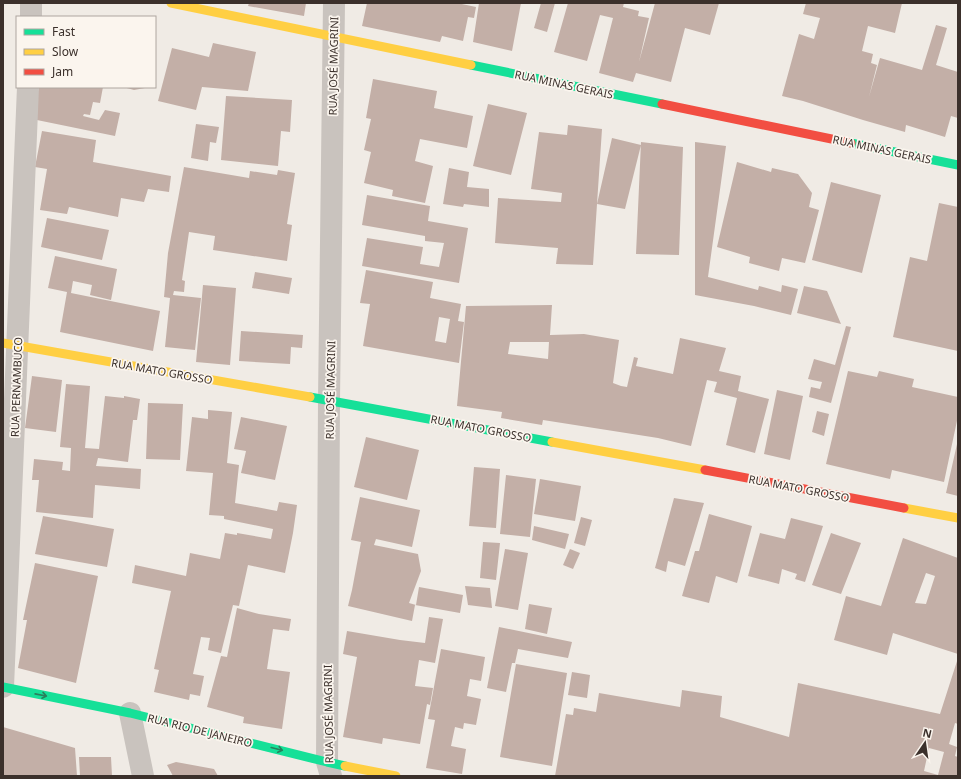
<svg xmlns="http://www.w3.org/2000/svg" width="961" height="779" font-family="'Noto Sans',sans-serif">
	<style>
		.building { fill: #c3afa7; fill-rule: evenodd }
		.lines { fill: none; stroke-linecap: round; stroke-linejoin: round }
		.street { stroke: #c9c3be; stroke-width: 22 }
		.fast { stroke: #16e098; stroke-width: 9 }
		.slow { stroke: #ffcf43; stroke-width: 9 }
		.jam { stroke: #f24e42; stroke-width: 9 }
		.oneway { stroke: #2a7f5c }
		.labels { text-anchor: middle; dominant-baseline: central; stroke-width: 3.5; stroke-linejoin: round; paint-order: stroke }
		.street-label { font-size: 11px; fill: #3b302b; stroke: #fbf5ee }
	</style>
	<rect width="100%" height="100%" fill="#f0ebe5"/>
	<path class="building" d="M249 3H306L304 16 248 6Z
		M367 3H457L476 7 474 18 468 17 463 41 442 36 440 42 362 26Z
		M479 3H521L512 51 473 42Z
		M541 3H555L547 32 534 28Z
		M568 3H624L623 7 639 11 638 16 649 18 639 62 655 3H719L710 35 685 28 671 82 636 73 633 82 599 73 613 18 600 15 587 61 554 52Z
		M806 3H902L895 33 868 26 862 51 873 54 871 63 877 65 869 97 880 58 922 70 936 25 947 28 936 65 958 72V118L951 116 945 137 906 125 905 132 863 120 803 101 782 96 799 34 814 39 820 18 803 14Z
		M213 43 256 52 248 91 202 87 196 110 158 101 172 48 209 57Z
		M373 79 437 91 434 108 473 116 467 148 420 139 415 161 433 166 425 203 392 196 393 190 364 183 371 152 364 150 371 119 366 118Z
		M39 87H103L100 103 93 102 90 115 84 114 83 116 99 120 105 110 120 113 115 136 32 119Z
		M123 87H145V88L134 90Z
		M226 96 292 100 290 132 281 131 278 166 221 160Z
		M488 104 527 113 511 175 473 166Z
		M196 124 219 127 216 143 210 142 208 161 191 158Z
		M568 125 602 129 597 204 612 138 641 145 625 209 597 204 593 265 556 264 558 248 495 243 498 198 561 202 562 193 531 189 539 132 567 135Z
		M42 131 96 140 93 162 171 176 169 192 148 189 144 202 121 198 118 217 69 207 67 214 40 210 47 169 35 167Z
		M641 142 683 147 679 255 636 254Z
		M695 142 726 146 708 277 758 290 759 286 781 292 782 285 798 289 791 315 754 306 695 295Z
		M737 162 771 172 772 168 798 174 812 193 809 207 819 210 805 263 782 258 779 271 749 263 750 257 717 247Z
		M184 167 249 178 250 171 277 175 278 170 295 173 287 224 292 225 287 261 213 250 215 236 189 232 182 280 185 281 184 292 174 291 173 295 201 298 195 350 165 347 170 298 164 297 168 253Z
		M449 168 469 172 467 187 489 189V207L464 204 463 207 443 204Z
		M831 182 881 195 862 273 812 260Z
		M367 195 430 206 428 221 468 228 459 283 362 266 367 238 423 247 420 264 439 267 444 243 425 241V236L362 225Z
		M939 203 958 207V351L893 337 910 257 927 261Z
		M47 218 109 230 102 260 41 247Z
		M55 256 117 269 111 300 90 295 92 285 73 281 71 293 160 311 153 351 60 332 67 292 48 288Z
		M366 270 433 282 430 298 461 304 458 321 464 322 459 363 363 346 370 304 360 303ZM439 317 450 319 446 343 435 341Z
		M255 272 292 278 289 294 252 288Z
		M203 285 236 288 230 365 196 362Z
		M804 286 827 291 841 324 797 313Z
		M552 305 550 335 584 334 619 340 613 383 621 386 627 387 634 357 638 358 636 366 673 374 680 338 726 348 719 371 741 376 738 391 769 399 755 453 726 445 737 398 714 392 717 382 707 380 691 446 658 438 543 420 542 425 501 418 502 412 457 406 466 306ZM510 342H549L548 359 508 354Z
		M846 326 851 327 831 403 809 397 811 387 820 389 822 382 808 379 814 359 835 365Z
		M241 331 303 335 302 348 291 347 290 364 239 361Z
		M848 371 877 377 879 371 914 379 912 387 958 397V416L944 482 892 470 890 479 826 464Z
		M32 376 62 380 56 432 25 428Z
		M66 384 90 386 85 448 99 449 105 396 124 398V396L140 399 137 420H133L128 462 98 458 96 466 141 469 140 489 95 485 93 518 36 512 39 480H32L34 459 63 462 62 470 70 471 71 448 60 447Z
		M777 390 803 396 790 460 764 454Z
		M148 403 183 404 180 460 146 459Z
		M208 410 232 412 227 463 239 465 235 503 277 511 279 502 297 505 293 533 285 573 248 565 239 606 233 605 221 653 208 650 210 638 201 637 193 674 204 676 200 696 190 694 189 700 154 692 159 670 154 669 171 591 132 583 135 565 186 576 190 553 220 559 225 533 237 535V533L271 539 273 529 224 519V516L209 515 213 473 186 471 192 417 208 419Z
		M817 411 829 414 824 436 812 432Z
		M241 417 287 426 275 480 241 473 246 451 234 449Z
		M366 437 419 450 407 500 354 487Z
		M957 444H958V496L946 493Z
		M474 467 500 469 496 528 469 526Z
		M506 475 536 479 530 537 500 534Z
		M540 479 581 486 575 521 534 514Z
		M360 497 420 510 412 547 376 539 374 545 418 554 421 571 409 603 416 605 419 587 463 595 460 613 415 605 412 621 348 606 352 590 361 542 351 540Z
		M674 498 704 503 685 566 668 561 666 572 655 568Z
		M709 514 752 526 737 583 716 576 709 603 682 596 695 551H699Z
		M43 516 114 529 107 567 35 554Z
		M581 517 592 520 585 546 574 543Z
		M791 518 823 526 805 582 795 579 797 574 782 569 779 584 748 576 760 533 785 539Z
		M534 526 569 534 565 549 532 540Z
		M831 533 861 543 841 594 812 585Z
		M903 538 958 558V654L893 633 887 655 834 640 846 596 881 606ZM926 573 935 576 926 604 915 603Z
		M483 542 500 543 496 580 480 578Z
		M505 549 528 553 518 610 495 606Z
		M570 549 580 553 573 569 563 565Z
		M35 563 98 576 76 683 18 668 27 620H23Z
		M465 586 490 588 492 608 468 605Z
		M529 604 552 608 547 634 525 629Z
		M237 608 259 614 291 619 289 631 273 629 267 669 290 672 282 729 243 723 244 717 207 707 221 656 227 657Z
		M429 617 443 619 435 663 419 660 415 686 433 688 430 705 427 704 420 744 383 738 382 744 343 737 357 657 343 654 347 631 400 640 425 643Z
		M499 627 572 642 568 658 518 649 515 663H512L506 692 487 688Z
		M441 649 485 657 481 681 470 679 467 696 481 699 476 725 464 723 463 729 455 727 451 746 466 749 462 774 426 768 435 720 428 719Z
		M958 658V724L955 723 949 744 957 747 955 756 958 757V776H555L566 714 573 715 574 708 596 712 599 693 680 707 682 690 722 696 720 717 789 737 798 683 940 714ZM929 748 944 752 938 775 924 771Z
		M516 664 567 673 552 766 500 757Z
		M572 672 590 675 587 698 568 695Z
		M3 727 75 748 77 776H3Z
		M79 757H111L112 776H80Z
		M176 762 214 769 218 776H173L167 765Z"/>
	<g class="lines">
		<path class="street" d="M31 17V3
			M3 687 28 87
			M130 713 143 776
			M331 776 327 762 329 400 334 3"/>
		<path class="fast" d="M471 65 662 104
			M851 143 958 165
			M310 397 552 442
			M3 687 130 713 327 762 345 766"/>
		<path class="slow" d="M171 3 471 65
			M3 343 310 397
			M552 442 705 470
			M904 508 958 518
			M345 766 396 776"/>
		<path class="jam" d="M662 104 851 143
			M705 470 904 508"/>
	</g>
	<defs><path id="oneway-shaft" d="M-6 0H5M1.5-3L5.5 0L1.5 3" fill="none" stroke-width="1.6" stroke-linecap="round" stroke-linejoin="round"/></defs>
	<g class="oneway">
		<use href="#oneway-shaft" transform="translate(41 695) rotate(11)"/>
		<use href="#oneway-shaft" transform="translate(277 749) rotate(14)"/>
	</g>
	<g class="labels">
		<g class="street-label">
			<text transform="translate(333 66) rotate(-89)">RUA JOSÉ MAGRINI</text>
			<text transform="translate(564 84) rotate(12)">RUA MINAS GERAIS</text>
			<text transform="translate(882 149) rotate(12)">RUA MINAS GERAIS</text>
			<text transform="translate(162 371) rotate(10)">RUA MATO GROSSO</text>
			<text transform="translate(16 387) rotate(-88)">RUA PERNAMBUCO</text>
			<text transform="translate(330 390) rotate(-89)">RUA JOSÉ MAGRINI</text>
			<text transform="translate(481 428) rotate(11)">RUA MATO GROSSO</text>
			<text transform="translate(799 488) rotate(11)">RUA MATO GROSSO</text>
			<text transform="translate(328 714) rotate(-91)">RUA JOSÉ MAGRINI</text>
			<text transform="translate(200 730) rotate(14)">RUA RIO DE JANEIRO</text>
		</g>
	</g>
	<rect width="961" height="779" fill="none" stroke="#3b302b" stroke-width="8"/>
	<rect x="16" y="16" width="140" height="72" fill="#fbf5ee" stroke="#aea6a0"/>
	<rect x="24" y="29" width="20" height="6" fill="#16e098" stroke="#aea6a0"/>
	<text x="52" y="36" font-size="12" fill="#3b302b">Fast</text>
	<rect x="24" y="49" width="20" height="6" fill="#ffcf43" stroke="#aea6a0"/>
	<text x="52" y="56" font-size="12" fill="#3b302b">Slow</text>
	<rect x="24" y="69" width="20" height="6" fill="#f24e42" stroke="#aea6a0"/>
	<text x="52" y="76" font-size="12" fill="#3b302b">Jam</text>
	<g transform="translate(925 743) rotate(13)" stroke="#fbf5ee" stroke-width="3" paint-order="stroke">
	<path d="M0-3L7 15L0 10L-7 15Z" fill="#3b302b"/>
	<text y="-6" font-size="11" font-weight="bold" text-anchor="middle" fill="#3b302b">N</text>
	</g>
</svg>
